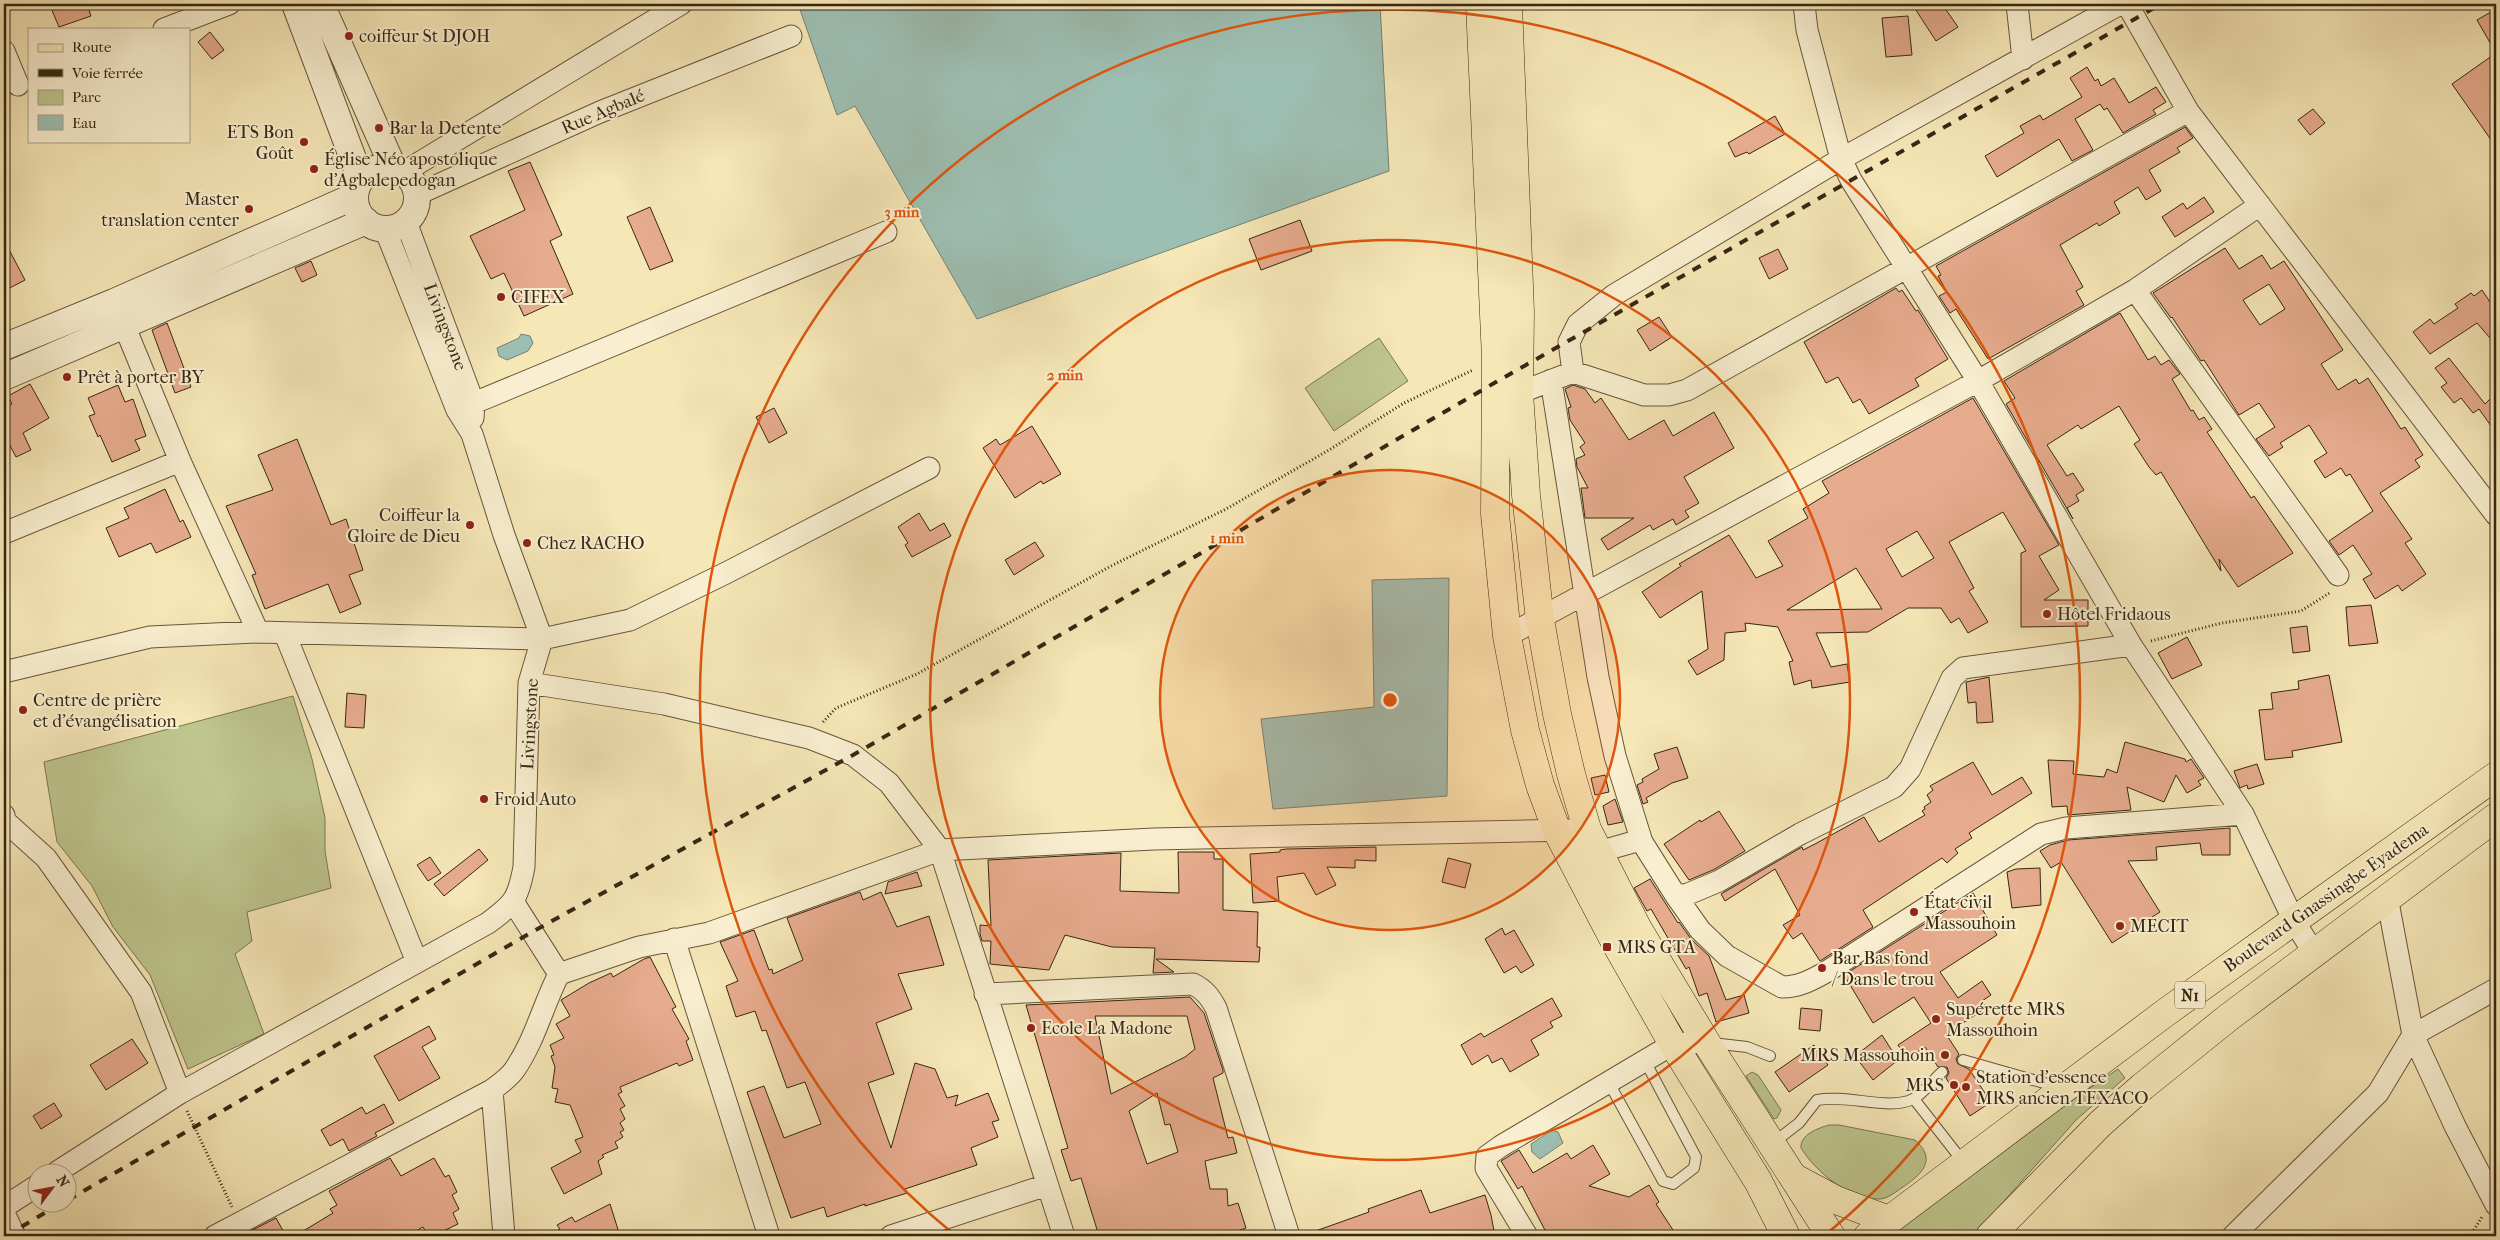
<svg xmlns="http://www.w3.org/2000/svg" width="2500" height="1240" font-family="'IM FELL French Canon',serif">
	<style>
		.green { fill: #bec58d; stroke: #7a7650 }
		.water { fill: #9dbfb3; stroke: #748273 }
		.building { fill: #e7ac8e; stroke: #362612; fill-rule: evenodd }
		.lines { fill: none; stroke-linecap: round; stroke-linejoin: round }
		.service-casing { stroke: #66563b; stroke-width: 12 }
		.minor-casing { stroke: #66563b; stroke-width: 23 }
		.tertiary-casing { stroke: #66563b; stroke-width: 28 }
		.primary-casing { stroke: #362612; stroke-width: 29 }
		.trunk-casing { stroke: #362612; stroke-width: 29 }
		.path { stroke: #362612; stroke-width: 3; stroke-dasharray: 1 2.5; stroke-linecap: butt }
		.service { stroke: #f9efd0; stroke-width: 10 }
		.minor { stroke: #f9efd0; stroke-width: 21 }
		.tertiary { stroke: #f9efd0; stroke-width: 26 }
		.primary { stroke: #f6e7b7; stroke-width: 28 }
		.trunk { stroke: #f6e7b7; stroke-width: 28 }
		.rail { stroke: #362612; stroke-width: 4; stroke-dasharray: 9 9; stroke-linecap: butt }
		.ring { fill: none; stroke: #df560c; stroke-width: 2.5 }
		.poi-dot { fill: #8f2418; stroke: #f9efd0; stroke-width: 2 }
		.labels { text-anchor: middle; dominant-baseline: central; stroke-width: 4; stroke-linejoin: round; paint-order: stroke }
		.shield { fill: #f9efd0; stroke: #70624b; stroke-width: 1 }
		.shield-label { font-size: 16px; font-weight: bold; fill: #362612 }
		.poi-label { font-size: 18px; fill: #362612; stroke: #f9efd0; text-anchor: start }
		.street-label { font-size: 18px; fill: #362612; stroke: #f9efd0 }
		.centre { fill: #df560c; stroke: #f9efd0; stroke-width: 2.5 }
		.ring-label { font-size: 15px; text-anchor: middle; font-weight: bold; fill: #df560c; stroke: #f9efd0; stroke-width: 4; stroke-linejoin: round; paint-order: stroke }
	</style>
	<rect width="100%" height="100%" fill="#f6e7b7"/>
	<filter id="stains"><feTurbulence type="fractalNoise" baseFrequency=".004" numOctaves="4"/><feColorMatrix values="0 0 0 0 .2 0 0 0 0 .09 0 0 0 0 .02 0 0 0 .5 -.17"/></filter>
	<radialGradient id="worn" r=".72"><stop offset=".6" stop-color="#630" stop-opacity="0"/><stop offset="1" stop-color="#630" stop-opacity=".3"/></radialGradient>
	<path class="green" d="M1379 338 1408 381 1334 431 1305 388Z
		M293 696 312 759 325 818V851L331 888 247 912 252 941 235 954 264 1034 188 1069 150 975 113 927 92 886 57 842 44 762Z
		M2118 1069 2125 1078 2077 1119 1973 1236H1886L2071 1101Z
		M1752 1072 1758 1075 1781 1110 1777 1118 1774 1119 1746 1076Z
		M1829 1125H1839L1915 1140C1938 1160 1921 1175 1903 1187 1895 1192 1888 1199 1879 1199 1849 1200 1815 1171 1801 1148 1800 1134 1819 1128 1829 1125Z"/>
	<path class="water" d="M798 4H1380L1389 171 977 319 855 106 837 115Z
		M521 334 530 336 533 343 528 351 507 360 499 356 497 348 519 338Z
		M1449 578 1447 796 1273 809 1261 719 1374 707 1372 580Z
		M1552 1130 1558 1132 1563 1143 1540 1159 1532 1152 1531 1144Z"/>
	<path class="building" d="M62 4H87L91 16 59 27 51 8Z
		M1912 4H1942L1958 27 1936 41Z
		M2496 9V53L2477 20Z
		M1908 16 1912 55 1886 57 1882 18Z
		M210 32 224 50 212 59 198 42Z
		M2496 53V147L2452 84Z
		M2087 67 2095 81 2098 79 2101 86 2114 78 2129 103 2156 87 2166 102 2153 110 2156 114 2123 133 2107 108 2104 110 2100 104 2075 119 2093 150 2072 161 2059 139 1997 177 1985 156 2024 133 2020 126 2040 115 2043 120 2082 97 2070 78Z
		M2313 109 2325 123 2310 135 2298 120Z
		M1775 116 1785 134 1749 154 1747 152 1735 157 1728 143Z
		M2185 127 2193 138 2177 148 2180 152 2149 170 2161 191 2146 200 2138 187 2114 202 2120 213 2099 226 2097 223 2060 245 2083 287 2076 291 2084 305 1988 359 1956 309 1950 313 1939 296 1947 292 1938 276 1941 275 1936 266Z
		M530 162 562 235 550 241 573 294 524 316 504 273 491 279 470 236 525 210 508 171Z
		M2204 197 2214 212 2175 237 2162 217 2183 203 2187 209Z
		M650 207 673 261 650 270 627 217Z
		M1300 220 1312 251 1261 270 1249 239Z
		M4 240 25 280 4 291Z
		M2225 248 2239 269 2262 255 2271 269 2284 261 2343 350 2321 364 2338 390 2356 379 2359 384 2368 378 2401 429 2405 427 2423 455 2415 460 2420 467 2380 493 2412 539 2405 543 2426 574 2402 591 2398 585 2375 599 2363 579 2372 574 2353 545 2339 555 2329 541 2373 511 2350 474 2346 476 2341 468 2325 478 2314 461 2327 453 2309 425 2280 443 2283 447 2269 456 2256 439 2275 427 2259 403 2239 415 2204 360 2201 361 2172 317 2171 318 2153 293ZM2269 284 2285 309 2260 325 2243 300Z
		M1778 249 1788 269 1769 279 1759 258Z
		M311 261 317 275 302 282 295 268Z
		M1896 288 1899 292 1902 290 1916 311 1918 310 1948 359 1915 379 1919 386 1869 414 1860 399 1853 403 1838 377 1826 383 1804 342Z
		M2482 290 2496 311V345L2477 323 2430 354 2413 332 2430 319 2434 324 2458 308 2455 304 2471 293 2474 296Z
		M2120 313 2148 360 2155 356 2161 365 2169 360 2180 374 2172 379 2191 411 2193 410 2199 420 2204 417 2212 429 2207 432 2251 498 2254 496 2293 553 2238 587 2219 559 2221 571 2161 472 2156 475 2149 467 2134 444 2140 440 2119 406 2081 429 2078 425 2047 445 2067 476 2073 473 2084 490 2076 495 2079 501 2067 508 2073 519 2006 404 2015 398 2004 381Z
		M1659 317 1672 337 1650 351 1637 330Z
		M167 323 191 387 175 393 152 330Z
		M2449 358 2485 404 2490 399 2496 407V433L2479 409 2473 413 2461 398 2454 403 2441 387 2447 383 2435 368Z
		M30 384 49 418 23 433 31 450 16 457 4 434V409L12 404 8 396Z
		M118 385 125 402 133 399 146 436 135 440 140 450 112 462 100 435 98 437 89 416 95 414 88 398Z
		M1573 385 1585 389 1595 403 1601 398 1629 440 1664 420 1673 436 1714 412 1734 448 1684 477 1699 503 1685 511 1689 517 1676 525 1673 519 1653 530 1650 525 1608 550 1601 539 1634 518H1585L1581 488H1588L1577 467 1576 459 1585 455 1580 447 1585 443 1570 420 1568 408 1571 407 1565 389Z
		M1973 398 2059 545 2039 556 2059 590 2044 600H2088V626L2021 627V553L2026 551 2003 512 1949 542 1974 588 1969 591 1988 622 1968 633 1959 618 1951 623 1941 608H1908L1868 632 1816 633 1831 667 1847 664 1850 682 1812 688 1811 680 1794 685 1789 662 1793 661 1778 627 1745 623 1746 631 1725 633 1724 660 1697 675 1688 661 1708 649 1702 591 1660 618 1642 592 1681 566 1679 564 1729 535 1756 578 1783 566 1768 541 1808 518 1803 509 1829 493 1822 481ZM1917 531 1934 558 1902 577 1886 549ZM1856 568 1882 609 1787 610Z
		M774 408 787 433 769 443 756 417Z
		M1032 426 1061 474 1043 484 1041 481 1015 498 983 448 996 439 1000 445Z
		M297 439 331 525 346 519 363 570 349 575 361 604 340 613 328 584 265 609 252 575 256 574 226 506 273 490 258 455Z
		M165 489 180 522 183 520 191 537 156 553 151 543 119 557 106 528 129 518 124 508Z
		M919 513 930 531 944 523 951 536 912 557 905 545 908 543 898 527Z
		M1035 542 1044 556 1014 575 1005 560Z
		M2371 605 2378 643 2349 646 2346 607Z
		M2307 626 2310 651 2293 653 2290 628Z
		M2187 637 2202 665 2172 679 2158 653Z
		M2329 675 2342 742 2292 751 2293 757 2265 760 2259 710 2273 709 2271 693 2299 689 2298 681Z
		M1989 677 1993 722 1977 723 1976 702 1968 703 1966 682Z
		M347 693 366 695 364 728 345 727Z
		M2125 742 2185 759 2186 762 2191 759 2204 778 2198 781 2201 785 2187 793 2176 775 2164 802 2127 787 2131 810 2068 815 2067 806 2052 807 2048 760 2074 761 2073 774 2104 777 2107 769 2117 773Z
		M1677 747 1688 778 1672 783 1646 798 1648 802 1643 804 1637 785 1643 782 1642 779 1659 769 1654 754Z
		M1973 762 1992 795 2022 777 2032 793 1969 833 1972 838 1955 849 1958 853 1947 863 1942 858 1863 910 1873 927 1820 961 1802 933 1793 939 1783 925 1800 915 1775 869 1725 901 1721 894 1802 847 1803 850 1815 844 1864 817 1879 842 1925 815 1922 811 1925 809 1924 807 1931 802 1927 795 1933 790 1930 786Z
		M2257 764 2264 784 2248 789 2247 785 2240 788 2234 771Z
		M1605 775 1609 792 1595 795 1591 778Z
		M1615 799 1623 822 1608 825 1603 806Z
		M1719 811 1745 851 1713 870 1689 880 1664 844 1700 820 1701 822Z
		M2230 828V855H2202L2200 843 2156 847 2157 860 2128 861 2160 912 2112 943 2061 862 2051 868 2040 851 2050 845 2068 840Z
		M1376 847V861L1355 860V868L1327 867 1336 885 1316 895 1304 873 1277 877 1279 901 1253 903 1250 854 1280 852V850L1286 849Z
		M479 849 488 860 444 896 434 884Z
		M1178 852H1214V859H1223V910L1258 912 1257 947H1260L1259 962 1156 959 1174 972 1153 973 1155 948 1112 947 1065 935 1049 970 990 964 991 941H982L980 934V925L991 926 988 860 1121 853 1120 891 1179 893Z
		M430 857 441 873 428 881 417 865Z
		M1448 858 1471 864 1465 888 1442 882Z
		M2040 868 2041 905 2012 908 2007 872 2016 869Z
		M917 872 922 886 885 894 888 882Z
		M1650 879 1678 923 1679 922 1691 939 1709 956 1726 1000 1744 995 1749 1013 1716 1022 1707 993 1699 996 1689 967 1686 969 1651 909 1647 911 1634 888Z
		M860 892 863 900 881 892 897 927 929 916 944 965 898 974 912 1009 876 1023 894 1074 868 1083 891 1148 915 1063 935 1069 947 1098 958 1095 955 1106 988 1093 999 1120 992 1122 998 1137 971 1148 977 1165 905 1189 907 1193 865 1206V1204L827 1217 824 1207 791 1218 747 1092 764 1086 784 1138 821 1124 805 1082 787 1088 766 1030 762 1031 755 1011 736 1017 726 986 738 981 720 942 754 930 769 970 772 969 773 974 803 960 787 918Z
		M1973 893 1997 935 1940 972 1958 998 1982 981 1991 995 1982 1001 1986 1008 1946 1034 1959 1054 1956 1059 1958 1064 1969 1069 1991 1102 1970 1116 1946 1078 1949 1073 1947 1067H1938L1925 1047 1907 1059 1898 1045 1931 1023 1914 997 1873 1023 1844 975Z
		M1502 928 1505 935 1514 930 1534 965 1521 973 1516 966 1504 973 1485 939Z
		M650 957 676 1007 672 1009 689 1039 686 1041 693 1060 679 1066 677 1063 620 1087 622 1092 618 1094 625 1106 620 1109 625 1119 620 1123 624 1130 620 1132 623 1137 615 1142 618 1148 602 1155 604 1157 598 1161 602 1174 564 1194 551 1168 581 1152 575 1140 583 1137 570 1105 555 1102 558 1089 552 1088 555 1067 551 1056 554 1055 550 1045 564 1038 556 1024 570 1016 561 1000 589 983 611 973 613 977 644 959Z
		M1190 997 1204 1013 1223 1070V1073L1213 1078 1228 1138 1233 1137 1237 1153 1205 1161 1210 1189H1227L1228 1206 1238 1203 1246 1228 1232 1233 1234 1236H1161L1159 1231 1144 1236H1099L1081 1178 1071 1181 1061 1150 1068 1148 1026 1005ZM1095 1016H1187L1195 1049 1185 1057 1111 1094ZM1157 1093 1165 1125 1170 1124 1178 1152 1147 1164 1129 1111Z
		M1552 998 1562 1016 1550 1022 1553 1027 1531 1040 1539 1055 1510 1072 1502 1058 1492 1063 1488 1055 1472 1065 1461 1045 1481 1033 1484 1037Z
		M1801 1008 1822 1010 1820 1031 1799 1029Z
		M429 1026 436 1039 422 1047 440 1078 399 1101 374 1056Z
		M1882 1035 1898 1060 1873 1080 1855 1056Z
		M132 1039 148 1063 106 1090 90 1065Z
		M1814 1045 1828 1065 1789 1092 1775 1072Z
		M54 1103 62 1116 41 1129 33 1116Z
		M384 1104 394 1123 375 1133 377 1136 349 1151 343 1139 330 1146 321 1130 362 1107 366 1114Z
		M1593 1145 1610 1174 1589 1186 1629 1197 1649 1185 1659 1202 1656 1204 1673 1230 1662 1236H1548L1522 1186 1518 1189 1501 1161 1519 1150 1533 1173 1567 1153 1571 1159Z
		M390 1158 401 1176 434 1158 445 1177 449 1175 457 1192 452 1195 459 1209 453 1213 458 1224 433 1236H428L423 1227 407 1236H346L342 1230 331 1236H295L333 1213 330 1209 337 1205 329 1191Z
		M1421 1190 1430 1213 1485 1195 1491 1215 1495 1236H1308L1307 1234 1369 1212 1368 1209Z
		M610 1204 620 1236H546L560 1229 557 1225 572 1217 575 1222Z
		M276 1218 286 1236H241Z"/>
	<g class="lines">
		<defs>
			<path id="service" d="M1712 1043 1747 1047 1770 1056
				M1963 1060 2058 1087
				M1609 1083 1663 1181 1673 1184 1694 1168 1696 1157 1645 1061
				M1914 1099 1964 1163
				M1773 1143 1799 1123 1817 1100C1847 1094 1890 1111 1913 1099 1924 1093 1933 1080 1942 1072"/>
			<path id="minor" d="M1804 4 1807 30 1841 159 1851 180 1978 381 2131 645 2243 814 2294 921 2314 953
				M2017 4 2023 59
				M2127 4 2188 111 2496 515
				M164 29 229 4
				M4 51 18 85
				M404 172 681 4
				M418 194 600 112 791 36
				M406 222 474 404 473 418
				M2135 290 2338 575
				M124 325 180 461 258 632
				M1573 372 1569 342 1578 324 1614 295 1841 159 2120 4
				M1551 380 1598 677 1615 756 1642 842
				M1504 396 1519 393 1573 372 1644 395H1669L1687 390 2188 111
				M457 410 886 232
				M4 533 180 461
				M285 634 417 962
				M1507 636 1978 381 2135 290 2260 205
				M4 672 150 637 258 632 542 639 630 620 726 573 929 468
				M529 683 664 704 809 738 853 755 889 783 940 850 1064 1236
				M4 815 5 821 46 858 141 992 180 1093
				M1598 852 1637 841 1642 842 1676 896 1688 894 1719 881 1800 834 1894 787 1910 769 1952 678 1963 668 2131 645
				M1676 896 1700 930 1727 956 1782 987C1799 987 1812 980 1826 972L2041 834 2066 828 2243 814
				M2387 897 2413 1035 2455 1126 2496 1205
				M514 903 559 974
				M674 939 769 1236
				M985 994 1193 984C1205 990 1210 997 1216 1008L1289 1236
				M492 1090 504 1236
				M57 1172 180 1093 488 923C514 904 518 899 524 867L529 683 542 639 504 535 472 434 457 410 385 229
				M4 1207 38 1185
				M4 1213 15 1236
				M215 1236 492 1090C500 1084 510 1077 515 1069 535 1040 543 1005 559 974L639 947 709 933 940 850 1154 839 1571 830
				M891 1236 1047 1185
				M1527 1236 1486 1168 1487 1156 1501 1146 1673 1044 1706 1042
				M2233 1236 2378 1093 2413 1035 2496 989"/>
			<path id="tertiary" d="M295 4 361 180
				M321 4 393 167
				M355 198a31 31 0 1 1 62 0a31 31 0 1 1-62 0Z
				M4 347 114 302 355 196
				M4 377 366 221"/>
			<path id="primary" d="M1480 4 1496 358 1495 514 1507 636 1525 730 1540 785 1557 831 1615 942 1673 1044 1758 1181 1786 1236
				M1508 4 1520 312 1519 393 1526 495 1540 620 1557 714 1571 774 1587 829 1638 929 1706 1042 1831 1236"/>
			<path id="trunk" d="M1795 1178 1836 1200 1889 1220
				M1868 1236 2165 1013 2496 776
				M1990 1236 2101 1123 2142 1087 2229 1017 2496 817"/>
		</defs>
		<use href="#service" class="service-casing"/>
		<use href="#minor" class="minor-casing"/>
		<use href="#tertiary" class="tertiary-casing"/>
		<use href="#primary" class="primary-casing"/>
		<use href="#trunk" class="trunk-casing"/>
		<path class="path" d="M2151 641 2222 623 2301 611 2331 592
			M823 722 836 708 917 674 1111 566 1226 509 1329 450 1404 403 1473 370
			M187 1111 232 1207
			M2470 1236 2482 1217"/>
		<use href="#service" class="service"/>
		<use href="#minor" class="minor"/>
		<use href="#tertiary" class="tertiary"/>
		<use href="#primary" class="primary"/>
		<use href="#trunk" class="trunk"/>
		<path class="rail" d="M68 1200 532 932 853 755 1496 382 2161 4
			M6 1236 63 1202"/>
	</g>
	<circle cx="1390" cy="700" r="230" fill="#df560c" fill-opacity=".12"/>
	<g class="ring">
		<circle cx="1390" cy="700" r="230"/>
		<circle cx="1390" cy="700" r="460"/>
		<path d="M956 1236A690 690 0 1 1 1824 1236"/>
	</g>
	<g class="poi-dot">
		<circle cx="349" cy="36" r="5"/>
		<circle cx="379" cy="128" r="5"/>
		<circle cx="304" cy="142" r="5"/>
		<circle cx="314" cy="169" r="5"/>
		<circle cx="249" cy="209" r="5"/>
		<circle cx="501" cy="297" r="5"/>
		<circle cx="67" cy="377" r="5"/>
		<circle cx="470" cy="525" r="5"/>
		<circle cx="527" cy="543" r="5"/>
		<circle cx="2047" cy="614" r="5"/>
		<circle cx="23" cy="710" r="5"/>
		<circle cx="484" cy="799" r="5"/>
		<circle cx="1914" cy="912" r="5"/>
		<circle cx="2120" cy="926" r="5"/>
		<rect x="1602" y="942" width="10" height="10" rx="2.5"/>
		<circle cx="1822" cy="968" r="5"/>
		<circle cx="1936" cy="1019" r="5"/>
		<circle cx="1031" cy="1028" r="5"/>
		<circle cx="1945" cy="1055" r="5"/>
		<circle cx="1954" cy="1085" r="5"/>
		<circle cx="1966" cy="1087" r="5"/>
	</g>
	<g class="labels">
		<rect class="shield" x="2175" y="981.5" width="30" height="27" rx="4"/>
		<g class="shield-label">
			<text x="2190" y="995">N1</text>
		</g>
		<g class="poi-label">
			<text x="359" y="36">coiffeur St DJOH</text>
			<text x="389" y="128">Bar la Detente</text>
			<text x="294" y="132" text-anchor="end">ETS Bon<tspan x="294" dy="21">Goût</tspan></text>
			<text x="324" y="159">Église Néo apostolique<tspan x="324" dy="21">d'Agbalepedogan</tspan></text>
			<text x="239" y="199" text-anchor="end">Master<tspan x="239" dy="21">translation center</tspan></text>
			<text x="511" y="297">CIFEX</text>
			<text x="77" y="377">Prêt à porter BY</text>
			<text x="460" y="515" text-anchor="end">Coiffeur la<tspan x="460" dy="21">Gloire de Dieu</tspan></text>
			<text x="537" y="543">Chez RACHO</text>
			<text x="2057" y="614">Hôtel Fridaous</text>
			<text x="33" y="700">Centre de prière<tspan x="33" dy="21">et d'évangélisation</tspan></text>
			<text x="494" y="799">Froid Auto</text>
			<text x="1924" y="902">État civil<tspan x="1924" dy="21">Massouhoin</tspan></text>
			<text x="2130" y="926">MECIT</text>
			<text x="1617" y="947">MRS GTA</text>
			<text x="1832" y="958">Bar Bas fond<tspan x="1832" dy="21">/ Dans le trou</tspan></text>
			<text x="1946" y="1009">Supérette MRS<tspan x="1946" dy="21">Massouhoin</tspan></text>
			<text x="1041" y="1028">Ecole La Madone</text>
			<text x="1935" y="1055" text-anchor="end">MRS Massouhoin</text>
			<text x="1976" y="1077">Station d'essence<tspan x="1976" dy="21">MRS ancien TEXACO</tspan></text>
			<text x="1944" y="1085" text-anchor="end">MRS</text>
		</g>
		<g class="street-label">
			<text transform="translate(603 112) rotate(-23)">Rue Agbalé</text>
			<text transform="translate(445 327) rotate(69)">Livingstone</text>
			<text transform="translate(530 724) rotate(-87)">Livingstone</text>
			<text transform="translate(2326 898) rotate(-35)">Boulevard Gnassingbe Eyadema</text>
		</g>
	</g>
	<circle cx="1390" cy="700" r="8" class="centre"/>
	<g class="ring-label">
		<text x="902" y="217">3 min</text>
		<text x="1065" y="380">2 min</text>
		<text x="1227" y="543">1 min</text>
	</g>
	<rect width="2500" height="1240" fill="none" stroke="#f6e7b7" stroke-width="20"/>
	<rect x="5" y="5" width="2490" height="1230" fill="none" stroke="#362612" stroke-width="2.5"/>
	<rect x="10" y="10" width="2480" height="1220" fill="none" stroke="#362612"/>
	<rect x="28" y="28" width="162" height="115" fill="#f9efd0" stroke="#ab9f84"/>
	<rect x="38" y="44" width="25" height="8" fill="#f6e7b7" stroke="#ab9f84"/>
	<text x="72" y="52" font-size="15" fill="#362612">Route</text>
	<rect x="38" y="69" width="25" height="8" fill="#362612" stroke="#ab9f84"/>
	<text x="72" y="78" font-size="15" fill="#362612">Voie ferrée</text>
	<rect x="38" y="90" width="25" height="15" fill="#bec58d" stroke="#ab9f84"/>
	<text x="72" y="102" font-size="15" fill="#362612">Parc</text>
	<rect x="38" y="115" width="25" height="15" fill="#9dbfb3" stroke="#ab9f84"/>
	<text x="72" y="128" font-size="15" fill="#362612">Eau</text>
	<g transform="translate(52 1188) rotate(58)"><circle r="24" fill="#f9efd0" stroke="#ab9f84"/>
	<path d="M0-4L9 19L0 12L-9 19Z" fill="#8f2418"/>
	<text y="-8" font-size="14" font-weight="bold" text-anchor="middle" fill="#362612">N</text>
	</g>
	<rect width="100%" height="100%" filter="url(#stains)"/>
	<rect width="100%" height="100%" fill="url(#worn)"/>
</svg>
